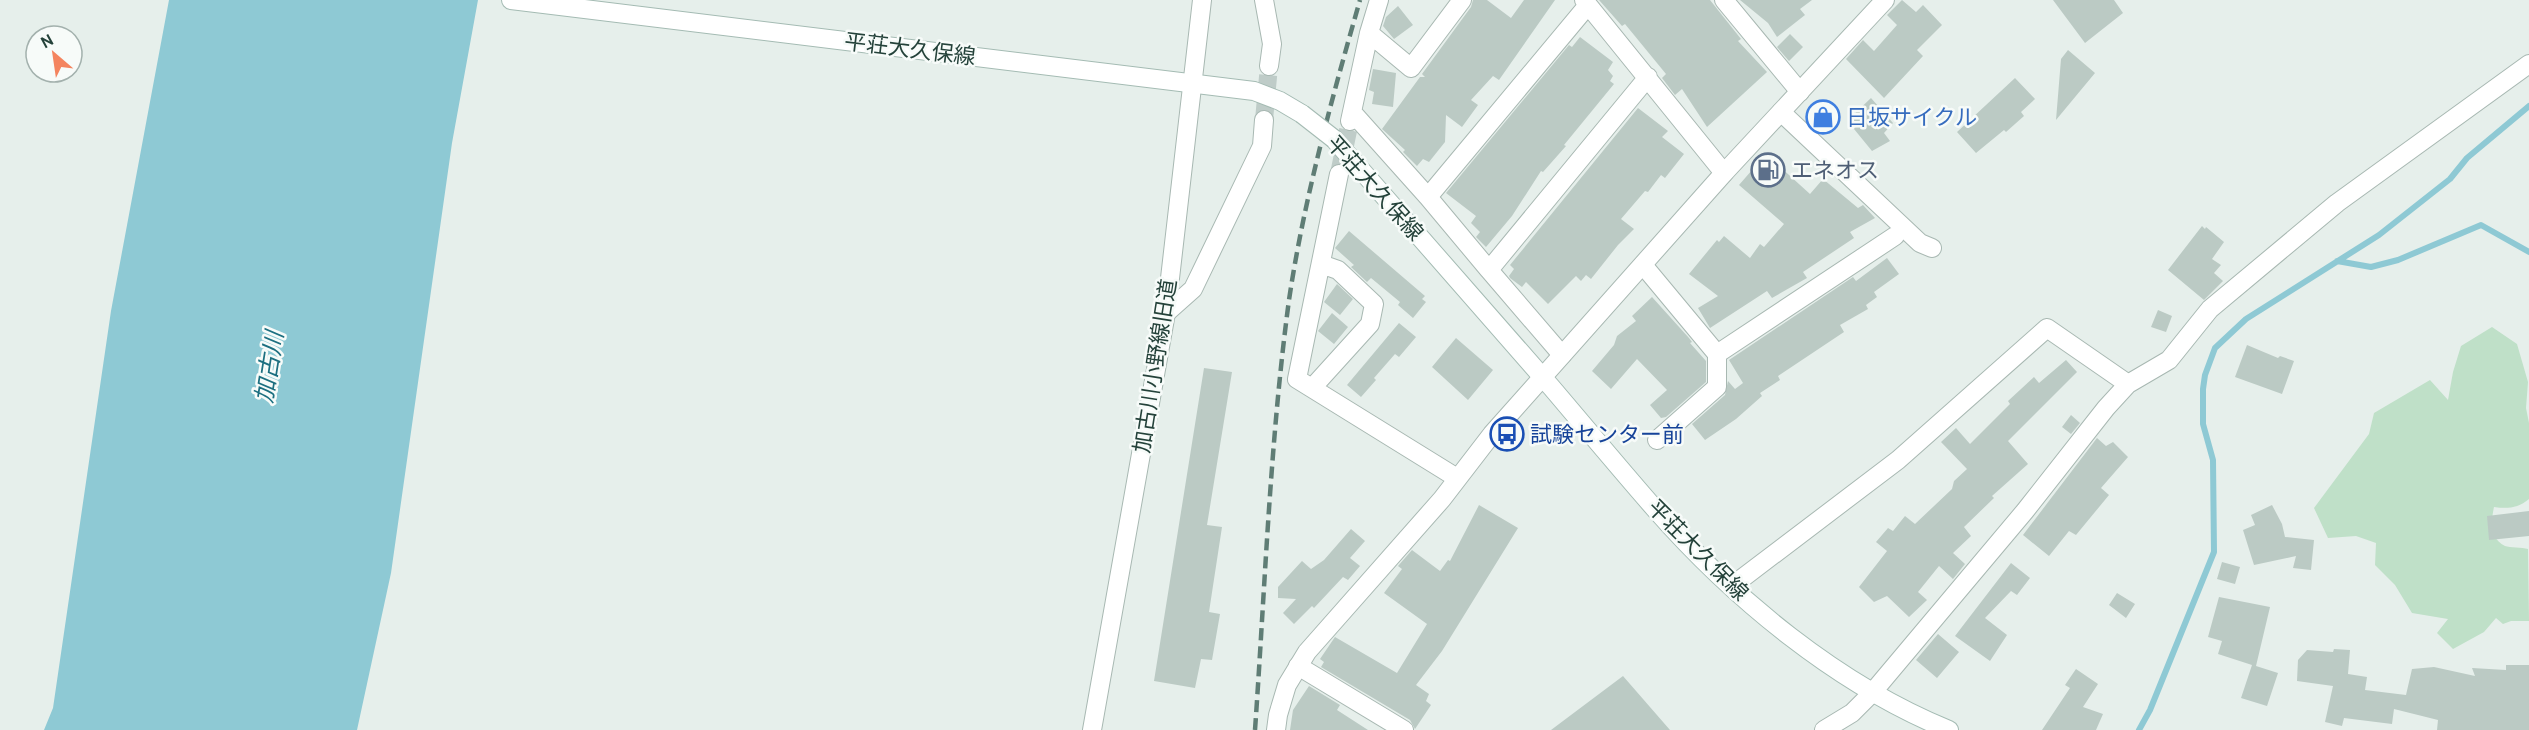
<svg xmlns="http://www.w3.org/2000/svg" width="2529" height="730" font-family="Cabin,'Noto Sans JP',sans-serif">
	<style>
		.green { fill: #bfe0c8 }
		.water { fill: #8ec9d4 }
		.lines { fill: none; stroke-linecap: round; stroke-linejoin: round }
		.stream { stroke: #8ec9d4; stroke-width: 6 }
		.building { fill: #bbcac4 }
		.minor-tunnel { stroke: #bfccc8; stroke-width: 18; stroke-dasharray: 18 9; stroke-linecap: butt }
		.minor-casing { stroke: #a8b8b2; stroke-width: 20 }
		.tertiary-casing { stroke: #a8b8b2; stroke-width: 20 }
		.secondary-casing { stroke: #a4bbb3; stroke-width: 20 }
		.minor { stroke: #fff; stroke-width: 18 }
		.tertiary { stroke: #fff; stroke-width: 18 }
		.secondary { stroke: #fff; stroke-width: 18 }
		.rail { stroke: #5f7d75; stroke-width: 4.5; stroke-dasharray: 12 6; stroke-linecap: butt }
		.secondary-bridge-casing { stroke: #a4bbb3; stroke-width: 20; stroke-linecap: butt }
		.secondary-bridge { stroke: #fff; stroke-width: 18 }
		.labels { text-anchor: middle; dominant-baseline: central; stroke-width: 5; stroke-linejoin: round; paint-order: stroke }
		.street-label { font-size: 22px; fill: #24423a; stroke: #f7fbf9 }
		.shop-label { font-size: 22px; fill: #366cbe; stroke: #f7fbf9; text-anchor: start }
		.service-label { font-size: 22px; fill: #4e5e75; stroke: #f7fbf9; text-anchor: start }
		.transit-label { font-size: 22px; fill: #164399; stroke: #f7fbf9; text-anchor: start }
		.water-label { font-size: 24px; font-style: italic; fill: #1c6f80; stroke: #f7fbf9 }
	</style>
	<rect width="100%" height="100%" fill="#e6efeb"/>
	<path class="green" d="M2492 327 2517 344 2528 382 2526 408 2529 423V499C2518 508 2508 509 2494 507 2491 521 2489 538 2505 546 2510 548 2522 547 2528 549L2529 621H2511L2503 624 2496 618 2484 632 2453 649 2437 633 2448 619 2412 613 2395 585 2375 565 2376 543 2356 536 2328 538 2314 508 2369 434 2374 413 2430 380 2448 400 2453 372 2461 346Z"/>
	<path class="water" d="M169 0H478L452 143 391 573 357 730H44L53 708 111 311Z"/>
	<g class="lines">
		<path class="stream" d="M2337 261 2371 267 2398 260 2481 225 2529 252
			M2139 730 2150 710 2214 552 2213 460 2203 424V389L2205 375 2215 348 2246 319 2379 235 2450 179 2467 158 2529 106"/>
	</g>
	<path class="building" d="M1473 0H1487L1511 18 1524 0H1555L1499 80 1493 76 1471 100 1478 105 1462 127 1446 115 1445 142 1429 162 1423 159 1417 166 1403 152 1405 150 1382 129 1420 77H1425L1422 74 1471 7Z
		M1599 0H1710L1741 39 1738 41 1767 72 1707 127 1682 89 1675 95 1662 78 1666 74 1625 24 1622 26Z
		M1740 0H1812L1800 9 1805 15 1777 37 1768 23Z
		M1902 0 1916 12 1923 5 1942 25 1917 50 1923 56 1884 98 1846 59 1863 40 1874 51 1897 25 1887 15Z
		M2053 0H2114L2123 13 2085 43Z
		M1398 6 1413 25 1394 39 1383 26 1386 17Z
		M1790 34 1803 47 1789 61 1777 47Z
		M1580 37 1613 62 1608 70 1613 76 1610 81 1614 84 1564 145 1566 146 1543 172 1541 171 1512 216 1486 247 1476 237 1480 232 1471 223 1476 216 1446 193 1569 45 1572 47Z
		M2068 50 2095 73 2056 120 2061 59Z
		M1373 69 1396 73 1393 107 1372 104 1374 92 1369 90Z
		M2015 78 2035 99 2021 112 2024 116 2006 132 2004 130 1976 153 1957 132Z
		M1871 98 1893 123 1884 133 1890 141 1872 151 1854 129 1857 125 1850 118Z
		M1638 108 1668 131 1662 137 1684 154 1665 178 1661 175 1648 192 1645 191 1621 219 1634 229 1618 245 1591 279 1586 275 1581 281 1576 276 1548 304 1526 282 1522 287 1510 278 1509 276 1514 269 1510 265Z
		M1766 154 1810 194 1823 179 1858 208 1863 205 1875 218 1850 232 1854 238 1803 272 1807 278 1772 298 1767 291 1710 328 1698 308 1718 296 1689 274 1717 240 1719 242 1724 236 1750 258 1760 244 1764 247 1784 224 1739 185Z
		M2202 226 2205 229 2206 227 2224 242 2212 259 2221 265 2214 273 2223 281 2204 300 2168 270Z
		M1349 231 1425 296 1422 299 1426 302 1413 318 1398 305 1400 302 1371 278 1367 282 1351 267 1354 265 1335 248Z
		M1887 258 1899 274 1874 292 1877 297 1866 305 1868 309 1840 325 1844 332 1778 376 1780 380 1760 393 1762 396 1736 419 1705 440 1692 424 1725 395 1728 381 1735 389 1743 383 1729 360 1853 277 1856 281Z
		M1337 284 1353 299 1340 315 1324 302Z
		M1652 297 1689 338 1692 342 1690 343 1706 361V382L1666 417 1661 418 1650 405 1667 390 1637 359 1611 389 1592 371 1614 345 1617 336 1636 321 1632 316Z
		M2158 310 2172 316 2166 332 2151 327Z
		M1332 313 1348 327 1334 344 1318 331Z
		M1399 323 1416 337 1399 357 1395 354 1374 378 1376 380 1361 397 1347 385Z
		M1456 338 1493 370 1468 400 1432 367Z
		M2247 345 2278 358 2280 356 2294 361 2282 394 2235 377Z
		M2066 360 2077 372 2008 441 2028 464 1992 496 1994 498 1964 527 1971 536 1953 553 1965 564 1953 579 1939 566 1918 592 1927 600 1909 617 1887 596 1874 602 1859 587 1887 551 1876 542 1888 528 1893 531 1905 516 1915 524 1952 489 1954 481 1967 469 1941 442 1956 428 1970 444 2010 404 2008 401 2034 377 2039 383Z
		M1204 368 1232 372 1207 525 1222 527 1209 612 1220 614 1212 660 1201 659 1195 688 1154 681Z
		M2071 415 2080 423 2071 434 2062 427Z
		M2097 438 2106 446 2113 442 2128 457 2101 488 2109 495 2076 535 2069 531 2049 556 2023 535Z
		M1479 505 1518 528 1442 651 1416 685 1429 694 1426 701 1431 705 1415 729 1410 720 1321 667 1324 662 1320 659 1335 637 1397 673 1427 624 1384 593 1402 569 1398 566 1412 550 1440 571 1448 560 1450 561Z
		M2272 505 2282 524 2285 537 2314 540 2311 570 2293 568 2296 556 2254 565 2243 530 2255 525 2251 515Z
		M2529 511V536L2489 540 2487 516Z
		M1351 529 1365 541 1350 558 1360 566 1348 580 1343 577 1314 608 1312 606 1294 624 1283 613 1296 599 1278 598V587L1302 561 1311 569 1324 560Z
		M2222 562 2240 567 2235 584 2217 579Z
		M2011 563 2030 578 2017 595 2011 591 1985 618 2007 635 1990 661 1955 636Z
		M2117 593 2135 604 2126 618 2109 605Z
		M2219 597 2270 607 2256 666 2278 673 2267 706 2241 698 2252 665 2218 654 2222 641 2208 637Z
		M1938 634 1959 652 1937 678 1916 660Z
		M2334 649 2350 650 2348 674 2367 677 2365 690 2406 695 2412 669 2434 667 2475 676 2472 668 2506 670V665H2529V730H2437L2438 720 2394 709 2392 724 2344 718 2342 726 2325 722 2333 686 2297 681 2298 660 2307 650 2333 652Z
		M2076 669 2098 684 2083 707 2103 714 2096 730H2042L2070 688 2065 685Z
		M1623 676 1670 730H1551Z
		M1309 686 1340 705 1337 710 1368 730H1290L1293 710Z"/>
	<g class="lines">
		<path class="minor-tunnel" d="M1264 120 1269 66
			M1339 174 1350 121"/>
		<defs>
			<path id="minor" d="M1264 0 1272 44 1269 66
				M1584 0 1724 173
				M1724 0 1800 92
				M1369 33 1411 68 1462 0
				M1352 112 1428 197 1489 270 1648 77
				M1781 112 1920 243 1932 248
				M1350 121 1369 33 1379 0
				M1339 174 1297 379 1457 478
				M1428 197 1588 5
				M1643 265 1717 354 1895 236
				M1489 270 1562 355
				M1166 313 1193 289 1262 146 1264 120
				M1312 388 1370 324 1374 304 1338 270 1321 264
				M1657 440 1717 387V354
				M1732 586 1898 460 2047 328 2128 384
				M1298 666 1404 730
				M1824 730 1852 713 1872 693 2025 511 2106 408 2128 384 2169 360 2210 309 2337 203 2529 64"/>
			<path id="tertiary" d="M1092 730 1166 313 1202 0
				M1276 730 1278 715 1287 685 1307 652 1442 499 1492 434 1724 173 1885 0"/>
			<path id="secondary" d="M511 0 1254 91 1280 101 1302 114
				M1334 139C1407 222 1480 305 1552 388 1586 428 1620 469 1655 509 1734 599 1838 685 1949 730"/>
		</defs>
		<use href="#minor" class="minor-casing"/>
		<use href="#tertiary" class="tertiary-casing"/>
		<use href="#secondary" class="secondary-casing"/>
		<use href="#minor" class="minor"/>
		<use href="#tertiary" class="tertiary"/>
		<use href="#secondary" class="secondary"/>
		<path class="rail" d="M1255 730C1265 588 1270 441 1289 300 1304 199 1332 98 1360 0"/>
		<defs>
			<path id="secondary-bridge" d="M1302 114 1334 139"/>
		</defs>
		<use href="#secondary-bridge" class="secondary-bridge-casing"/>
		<use href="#secondary-bridge" class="secondary-bridge"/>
	</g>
	<defs>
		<symbol id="shop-ring" viewBox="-11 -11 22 22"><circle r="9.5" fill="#f7fbf9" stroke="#3f7fe0" stroke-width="1.5"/><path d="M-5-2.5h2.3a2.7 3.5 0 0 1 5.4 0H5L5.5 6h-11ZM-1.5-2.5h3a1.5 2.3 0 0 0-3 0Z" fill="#3f7fe0"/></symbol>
		<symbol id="fuel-ring" viewBox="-11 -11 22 22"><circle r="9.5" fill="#f7fbf9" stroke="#5c6f8a" stroke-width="1.5"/><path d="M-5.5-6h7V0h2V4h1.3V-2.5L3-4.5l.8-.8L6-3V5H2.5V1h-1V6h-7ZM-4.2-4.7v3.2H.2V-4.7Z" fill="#5c6f8a"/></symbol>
		<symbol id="bus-ring" viewBox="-11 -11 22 22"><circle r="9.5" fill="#f7fbf9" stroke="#1a4fb4" stroke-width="1.5"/><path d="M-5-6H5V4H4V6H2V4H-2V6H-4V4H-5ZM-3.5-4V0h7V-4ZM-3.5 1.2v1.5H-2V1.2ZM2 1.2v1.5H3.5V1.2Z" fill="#1a4fb4"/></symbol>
	</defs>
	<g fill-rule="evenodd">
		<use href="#shop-ring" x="1804" y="98" width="38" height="38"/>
		<use href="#fuel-ring" x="1749" y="151" width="38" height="38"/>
		<use href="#bus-ring" x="1488" y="415" width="38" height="38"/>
	</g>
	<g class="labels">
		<g class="street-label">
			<text transform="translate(910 49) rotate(7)">平荘大久保線</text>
			<text transform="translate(1375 188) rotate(48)">平荘大久保線</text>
			<text transform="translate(1155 366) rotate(-81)">加古川小野線旧道</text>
			<text transform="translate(1698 550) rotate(45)">平荘大久保線</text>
		</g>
		<g class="shop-label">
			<text x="1846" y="117">日坂サイクル</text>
		</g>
		<g class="service-label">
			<text x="1791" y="170">エネオス</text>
		</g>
		<g class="transit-label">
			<text x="1530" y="434">試験センター前</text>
		</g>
		<g class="water-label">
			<text transform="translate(269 367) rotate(-81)">加古川</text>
		</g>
	</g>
	<g transform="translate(54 54) rotate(331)"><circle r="28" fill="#f7fbf9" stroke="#a3b1ad" stroke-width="1.5"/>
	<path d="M0-4.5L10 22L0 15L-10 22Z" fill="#f4845f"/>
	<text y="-9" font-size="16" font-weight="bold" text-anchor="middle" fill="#24423a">N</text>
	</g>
</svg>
